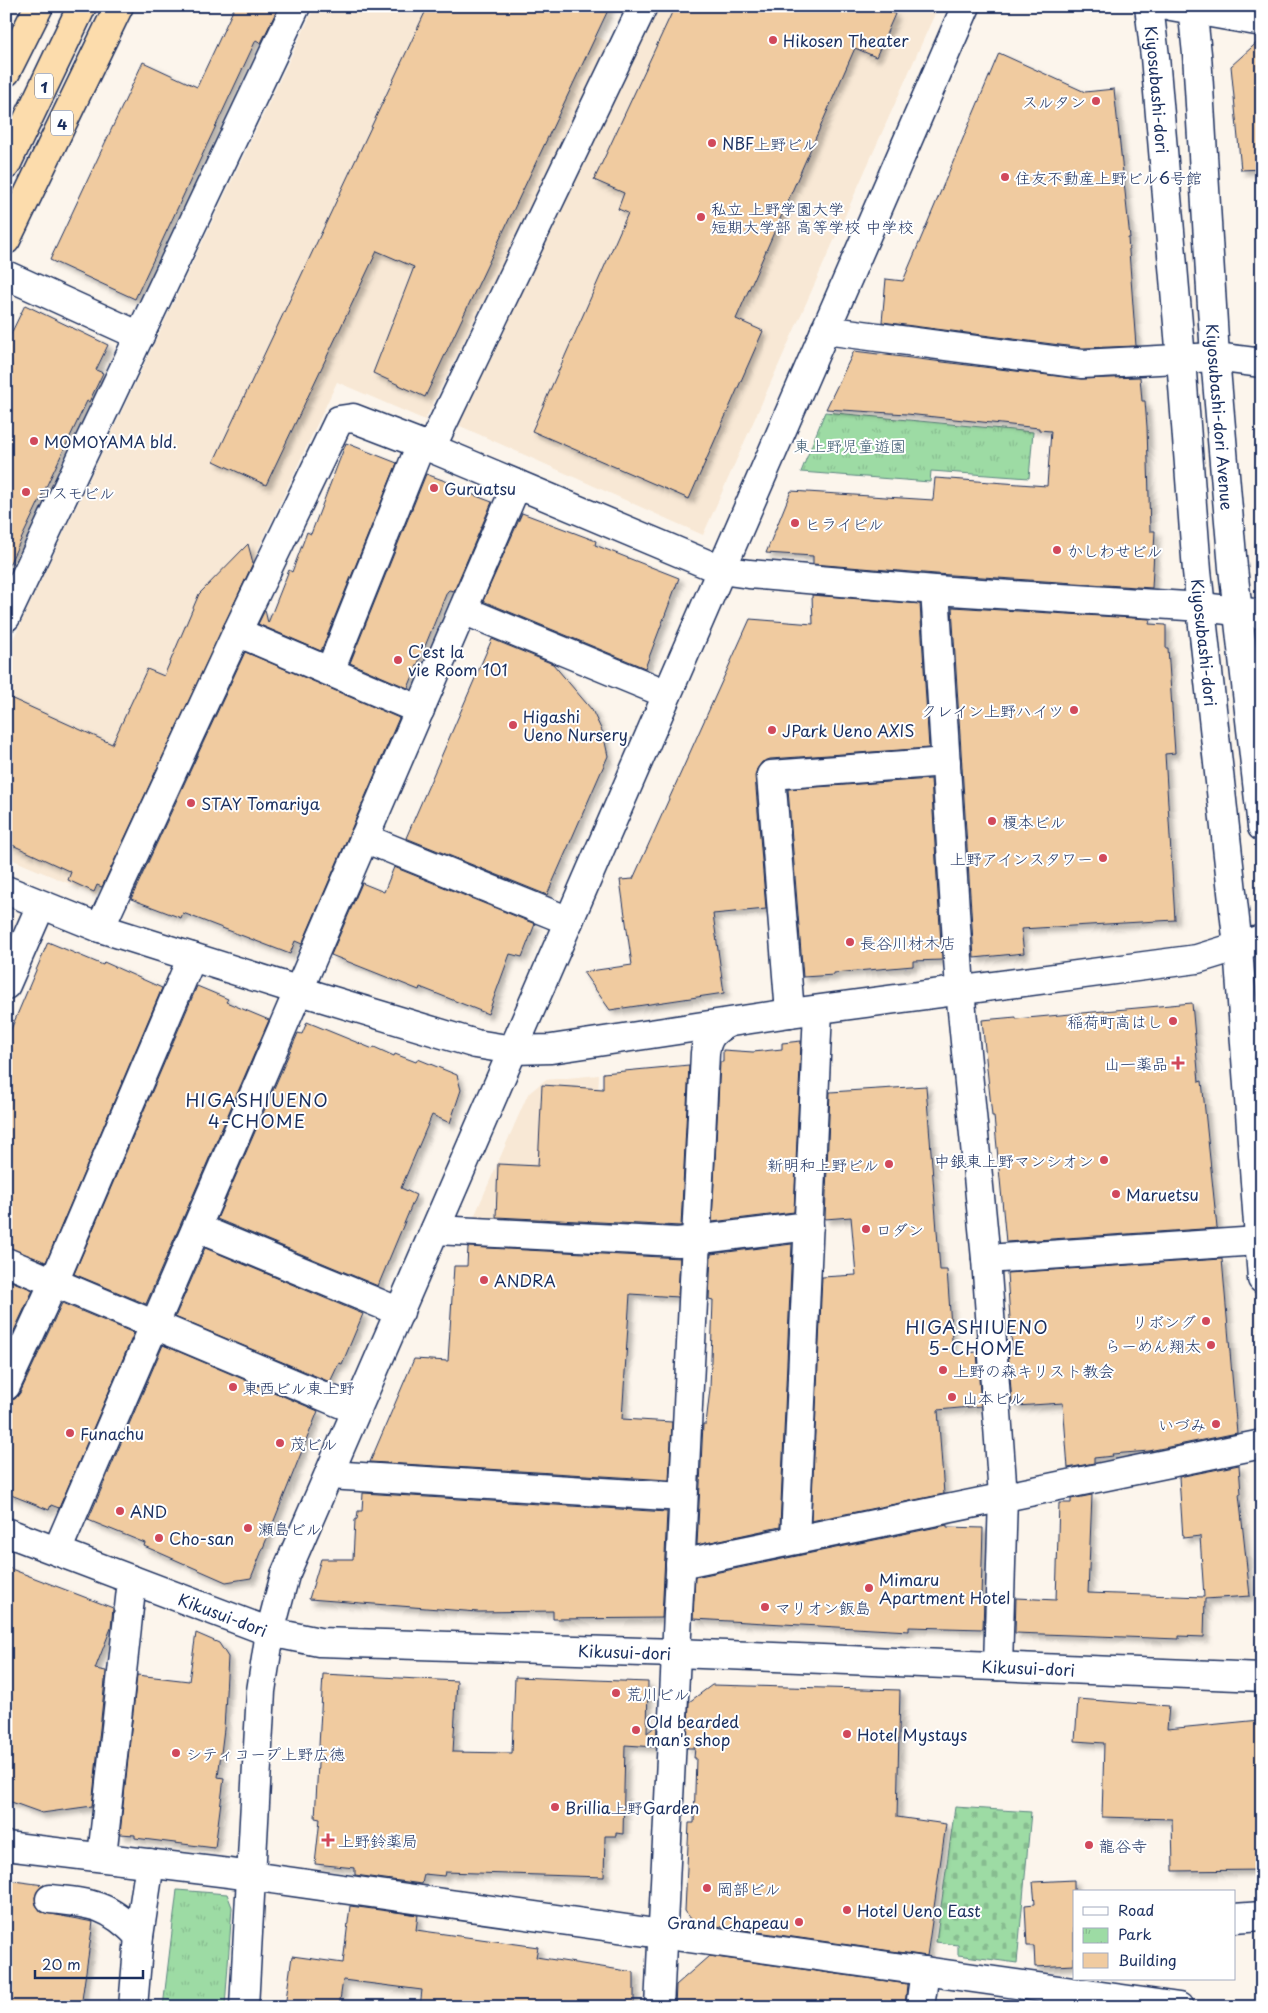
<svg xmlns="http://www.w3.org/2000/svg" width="1268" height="2013" font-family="'Playpen Sans','Klee One',sans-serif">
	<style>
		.built { fill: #f8e8d5 }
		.cemetery { fill: url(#cemetery-stones); stroke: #5c8581 }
		.park { fill: url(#park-tufts); stroke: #5c8581 }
		.building { fill: #f0cba0; stroke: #1b2f5e; filter: url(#shadow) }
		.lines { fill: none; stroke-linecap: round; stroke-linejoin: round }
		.minor-casing { stroke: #1b2f5e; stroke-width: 31 }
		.highway-casing { stroke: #1b2f5e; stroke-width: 31 }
		.minor { stroke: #fff; stroke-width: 28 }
		.highway { stroke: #fcdcac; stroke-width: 28 }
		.poi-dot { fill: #d1495b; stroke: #fff; stroke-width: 2 }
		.labels { text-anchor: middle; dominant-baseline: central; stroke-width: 4; stroke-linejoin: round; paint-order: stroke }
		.shield { fill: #fff; stroke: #5f6d8e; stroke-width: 1 }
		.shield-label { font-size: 15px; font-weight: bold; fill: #1b2f5e }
		.poi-label { font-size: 16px; fill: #1b2f5e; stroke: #fff; text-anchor: start }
		.street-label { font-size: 16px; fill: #1b2f5e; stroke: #fff }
		.park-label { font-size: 16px; fill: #3c5a70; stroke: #fff }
		.neighbourhood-label { font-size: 18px; letter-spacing: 1px; fill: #1b2f5e; stroke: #fff }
	</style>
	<defs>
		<pattern id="cemetery-stones" width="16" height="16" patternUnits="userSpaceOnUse" patternTransform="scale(1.25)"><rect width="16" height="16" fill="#9ddba4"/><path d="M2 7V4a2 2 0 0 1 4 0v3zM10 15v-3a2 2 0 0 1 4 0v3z" fill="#87bc90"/></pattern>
		<pattern id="park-tufts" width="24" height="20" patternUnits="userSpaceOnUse" patternTransform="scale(1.25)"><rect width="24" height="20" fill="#9ddba4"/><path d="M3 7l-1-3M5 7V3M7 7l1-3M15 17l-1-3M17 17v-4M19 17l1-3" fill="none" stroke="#87bc90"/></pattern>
		<filter id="shadow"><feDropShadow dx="4.5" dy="4.5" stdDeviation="2.5" flood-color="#0004"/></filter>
	</defs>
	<rect width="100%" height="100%" fill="#fcf5ec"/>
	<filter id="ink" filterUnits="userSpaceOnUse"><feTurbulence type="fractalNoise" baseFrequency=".02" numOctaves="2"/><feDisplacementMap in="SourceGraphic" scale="10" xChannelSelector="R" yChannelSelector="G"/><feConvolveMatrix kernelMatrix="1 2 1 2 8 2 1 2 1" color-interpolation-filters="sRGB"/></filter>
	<g filter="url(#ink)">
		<path class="built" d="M315 6H536L612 44 425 420 337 382 96 895 6 857V654Z
			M659 6H935L937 9 703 535 458 425Z
			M599 1075 591 1231 470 1226 528 1094 545 1080Z"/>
		<path class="cemetery" d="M955 1807 1031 1812 1017 1963 958 1955V1945L936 1942Z"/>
		<path class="park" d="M825 412 1033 432 1029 478 931 471 930 482 801 472Z
			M177 1890 227 1894 232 1907 225 2007H163Z"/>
		<path class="building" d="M235 6H279L261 43 256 40 135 299 50 260 143 62 197 87Z
			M428 6H610L425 397 373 373 414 267 377 251 266 485 214 461Z
			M675 6H878L895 14 876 57 855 48 736 319 763 331 689 499 532 431 628 213 618 209 624 193 594 180Z
			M1262 38V169L1241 170 1231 66Z
			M999 53 1085 92 1114 89 1130 238H1128L1136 346 1083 348 882 322 886 279 903 281Z
			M25 305 108 345 96 370 103 373 89 402 87 401 6 571V344Z
			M854 351 1080 379 1140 377 1142 401H1145L1147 427 1150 531H1155L1152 588 936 574 813 564V556L766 553 791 491 933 500 935 478 1047 486 1051 431 1039 430V428L907 414 826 409Z
			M346 443 397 463 321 651 258 624 265 610 268 623 289 570 292 572 307 532 311 534Z
			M426 474 459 486 458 489 492 502 454 591 449 590 447 592 408 688 350 663Z
			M522 513 596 541 595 545 679 578 645 668 483 601Z
			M248 544 253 563 102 887 97 885 94 892 68 880 71 872 6 842V696L112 744 147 669 164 676 199 594Z
			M812 595 920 604 929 748 770 759 762 762 757 769 755 776 766 909 713 914 724 993 610 1010 583 972 632 965 620 880 633 879 750 619 813 624Z
			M952 607 1150 619 1149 624 1166 625V648H1168L1175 753 1165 754 1175 920 1021 929 1024 953 974 958Z
			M492 639 553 664 592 710 603 733 608 756 547 895 406 838Z
			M245 652 399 718 302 944 295 941 290 954 183 913 181 918 131 899Z
			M931 779 942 960 913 961V966L834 973V975L803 977 788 789Z
			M394 867 535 924 522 957 510 954 488 1014 420 987 419 990 331 955 362 883 384 892Z
			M48 942 103 965 104 962 162 988 46 1262 6 1247V1041Z
			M197 986 228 999 226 1002 269 1020 146 1304 74 1274Z
			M1192 1003 1199 1082 1202 1081 1217 1228 1006 1242 994 1116H992L982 1020 1016 1017V1019Z
			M307 1022 373 1049 374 1047 394 1056 395 1054 416 1062 418 1059 457 1075 461 1090 450 1123 432 1115 401 1188 416 1195 378 1286 217 1219 298 1033 302 1034Z
			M801 1041 794 1212 712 1222 720 1062H723V1050L753 1052 782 1049V1043Z
			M689 1065 681 1226 496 1217 498 1164 538 1166 542 1085 603 1089V1073Z
			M926 1086 940 1270H947L953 1354 977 1352 981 1406 938 1410 944 1494 811 1521 822 1277 856 1275 851 1217 825 1219 830 1092Z
			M792 1244 780 1527 697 1545 703 1424H706L710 1389 713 1300 709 1299 711 1254Z
			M468 1247 680 1258 678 1297 630 1294 622 1419 672 1422 669 1480 370 1462 414 1359 448 1361 454 1266H467Z
			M205 1248 363 1314 342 1364 339 1363 330 1382 175 1317Z
			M1222 1259 1237 1433 1149 1451 1112 1454 1113 1456 1094 1458V1463L1068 1468 1063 1403 1016 1406V1403L1012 1404 1008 1349H1012L1007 1273Z
			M6 1279 33 1290 6 1348Z
			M62 1303 134 1333 59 1508 51 1505 49 1510 6 1493V1401L15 1399 20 1393Z
			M163 1345 318 1411 251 1578 226 1582 144 1546 145 1543 88 1520Z
			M1239 1465 1241 1494H1239L1250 1596 1205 1599 1204 1637 1179 1636V1639L1015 1633 1016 1598 1056 1600 1059 1503H1071V1499L1092 1495 1088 1593 1204 1597 1200 1536 1183 1538 1179 1477Z
			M363 1493 667 1512 662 1618 553 1619V1611L478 1612 309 1599 321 1559H353L355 1520 357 1519 358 1511H362Z
			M947 1525V1527L983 1528 981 1597H984L983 1629 909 1627V1631L693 1619 695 1577Z
			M6 1567 113 1608 111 1628 95 1669 106 1671 92 1806 42 1813 6 1800Z
			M196 1633 219 1643 228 1657 224 1729 218 1777 224 1778 215 1848 135 1838V1835L120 1834 137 1675 189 1681Z
			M323 1674 457 1681 453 1752 512 1753 515 1677 648 1682 647 1733 657 1725 656 1747 625 1745 623 1834 616 1833V1836H605L604 1877 445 1872 444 1876 424 1874 422 1884 355 1875V1868L315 1864 320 1819 315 1818Z
			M712 1685 900 1690 897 1817 946 1824 927 1956 694 1923 685 1911 689 1823H694L696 1758H694L695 1748H687L689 1702Z
			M1078 1699 1169 1706 1167 1729 1260 1720 1262 1870 1173 1871 1172 1819 1102 1817 1104 1743 1075 1741Z
			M6 1880 44 1885 38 1890 35 1897 36 1905 41 1912 93 1922 81 2007H6Z
			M1074 1880V1965L1035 1967 1034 1946H1027L1025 1905 1035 1904 1033 1882Z
			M350 1906 418 1915 416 1930 538 1947 536 1957 634 1972V2007H420L422 1990 343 1980 339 2007H285L292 1956 343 1963Z
			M709 1956 907 1984 905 2007H675L676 1985Z"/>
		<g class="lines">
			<defs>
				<g id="minor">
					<path id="s1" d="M1149 6 1155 57 1181 359 1197 571 1238 947 1262 1279"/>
					<path d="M1171 6 1262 22"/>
					<path id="s2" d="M1192 6 1197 54 1215 357 1233 568 1262 827"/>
					<path d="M6 275 140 336"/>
					<path d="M825 330 1082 364 1215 357 1262 363"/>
					<path d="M431 448 643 6"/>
					<path d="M935 590 960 990 986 1259 1003 1496 998 1666"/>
					<path d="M463 610 667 694"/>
					<path d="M6 617 296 6"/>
					<path d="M237 632 420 710"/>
					<path d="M330 671 421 444"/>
					<path d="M364 838 569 921"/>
					<path d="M6 890 100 928 297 990 476 1044 513 1050 551 1049 790 1013 1197 959 1262 939"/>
					<path d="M100 928 237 632 339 420 353 418 431 448 721 570 749 574 935 590 1202 607 1262 614"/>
					<path d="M6 985 41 905"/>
					<path d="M790 1013 771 775 946 762"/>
					<path d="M197 1228 400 1312"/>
					<path d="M435 1230 678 1242 809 1226"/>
					<path d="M986 1259 1258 1241"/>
					<path d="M6 1262 356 1410"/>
					<path d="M6 1386 54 1282 192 957"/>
					<path d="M329 1475 683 1497"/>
					<path id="s3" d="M6 1532 270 1632 319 1642 676 1653 1262 1677"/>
					<path d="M795 1540 818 1010"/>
					<path d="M57 1551 517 484"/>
					<path d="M680 1564 1262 1444"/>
					<path d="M6 1846 229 1873 1179 2007"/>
					<path d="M102 1857 132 1580"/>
					<path d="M50 1899C92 1903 109 1905 139 1936"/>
					<path d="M1234 1918 1262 1916"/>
					<path d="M133 2007 139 1936 150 1863"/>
					<path d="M244 2007 261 1691 270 1632 285 1575 966 6"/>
					<path d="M659 2007 705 1053C707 1036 714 1030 728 1023"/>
					<path d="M920 2007 925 1971"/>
				</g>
				<path id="highway" d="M6 72 39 6
					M6 165 82 6
					M6 240 119 6"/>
			</defs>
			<use href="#minor" class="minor-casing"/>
			<use href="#highway" class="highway-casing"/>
			<use href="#minor" class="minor"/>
			<use href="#highway" class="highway"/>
		</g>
	</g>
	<g class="poi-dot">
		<circle cx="773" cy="40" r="5"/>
		<circle cx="1096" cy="101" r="5"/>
		<circle cx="712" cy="143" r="5"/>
		<circle cx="1005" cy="177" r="5"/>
		<circle cx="701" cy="217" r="5"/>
		<circle cx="34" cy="441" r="5"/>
		<circle cx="434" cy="488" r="5"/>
		<circle cx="26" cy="492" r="5"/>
		<circle cx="795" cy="523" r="5"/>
		<circle cx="1057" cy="550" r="5"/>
		<circle cx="398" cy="660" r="5"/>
		<circle cx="1074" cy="710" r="5"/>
		<circle cx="513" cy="725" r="5"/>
		<circle cx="772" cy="730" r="5"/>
		<circle cx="191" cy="803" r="5"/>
		<circle cx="992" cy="821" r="5"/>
		<circle cx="1103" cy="858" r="5"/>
		<circle cx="850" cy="942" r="5"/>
		<circle cx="1173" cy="1021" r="5"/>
		<path d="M1175.5 1055.5h5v5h5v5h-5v5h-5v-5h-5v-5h5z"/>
		<circle cx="1104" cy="1160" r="5"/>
		<circle cx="889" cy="1164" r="5"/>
		<circle cx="1116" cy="1194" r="5"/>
		<circle cx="866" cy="1229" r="5"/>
		<circle cx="484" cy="1280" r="5"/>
		<circle cx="1206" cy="1321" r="5"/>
		<circle cx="1211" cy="1345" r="5"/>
		<circle cx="943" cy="1370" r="5"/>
		<circle cx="233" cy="1387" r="5"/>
		<circle cx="952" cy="1397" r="5"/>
		<circle cx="1216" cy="1424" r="5"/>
		<circle cx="70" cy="1433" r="5"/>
		<circle cx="280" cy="1443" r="5"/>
		<circle cx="120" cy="1511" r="5"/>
		<circle cx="248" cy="1528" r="5"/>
		<circle cx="159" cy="1538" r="5"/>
		<circle cx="869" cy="1588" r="5"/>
		<circle cx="765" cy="1607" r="5"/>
		<circle cx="616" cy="1693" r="5"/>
		<circle cx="636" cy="1730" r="5"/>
		<circle cx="847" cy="1734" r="5"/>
		<circle cx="176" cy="1753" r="5"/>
		<circle cx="555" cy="1807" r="5"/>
		<path d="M325.5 1832.5h5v5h5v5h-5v5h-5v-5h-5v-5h5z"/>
		<circle cx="1089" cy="1845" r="5"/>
		<circle cx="707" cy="1888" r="5"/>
		<circle cx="847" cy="1910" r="5"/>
		<circle cx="799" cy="1922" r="5"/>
	</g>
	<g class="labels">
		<g class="shield">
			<rect x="35" y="73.5" width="18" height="25" rx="4"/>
			<rect x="51" y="110.5" width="22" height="25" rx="4"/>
		</g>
		<g class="shield-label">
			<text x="44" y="86">1</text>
			<text x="62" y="123">4</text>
		</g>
		<g class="poi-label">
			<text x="783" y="40">Hikosen Theater</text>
			<text x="1086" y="101" text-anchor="end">スルタン</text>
			<text x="722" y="143">NBF上野ビル</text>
			<text x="1015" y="177">住友不動産上野ビル6号館</text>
			<text x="711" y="208">私立 上野学園大学<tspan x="711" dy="18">短期大学部 高等学校 中学校</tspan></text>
			<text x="44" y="441">MOMOYAMA bld.</text>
			<text x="444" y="488">Guruatsu</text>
			<text x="36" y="492">コスモビル</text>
			<text x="805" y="523">ヒライビル</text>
			<text x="1067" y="550">かしわせビル</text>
			<text x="408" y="651">C’est la<tspan x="408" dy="18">vie Room 101</tspan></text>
			<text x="1064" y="710" text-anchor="end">クレイン上野ハイツ</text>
			<text x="523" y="716">Higashi<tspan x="523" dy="18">Ueno Nursery</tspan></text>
			<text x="782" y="730">JPark Ueno AXIS</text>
			<text x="201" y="803">STAY Tomariya</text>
			<text x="1002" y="821">榎本ビル</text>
			<text x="1093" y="858" text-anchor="end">上野アインスタワー</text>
			<text x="860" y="942">長谷川材木店</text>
			<text x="1163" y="1021" text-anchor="end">稲荷町高はし</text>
			<text x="1168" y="1063" text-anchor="end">山一薬品</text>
			<text x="1094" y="1160" text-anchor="end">中銀東上野マンシオン</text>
			<text x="879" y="1164" text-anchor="end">新明和上野ビル</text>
			<text x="1126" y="1194">Maruetsu</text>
			<text x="876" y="1229">ロダン</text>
			<text x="494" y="1280">ANDRA</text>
			<text x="1196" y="1321" text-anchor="end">リボング</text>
			<text x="1201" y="1345" text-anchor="end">らーめん翔太</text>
			<text x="953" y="1370">上野の森キリスト教会</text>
			<text x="243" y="1387">東西ビル東上野</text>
			<text x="962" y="1397">山本ビル</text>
			<text x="1206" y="1424" text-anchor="end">いづみ</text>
			<text x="80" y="1433">Funachu</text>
			<text x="290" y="1443">茂ビル</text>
			<text x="130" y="1511">AND</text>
			<text x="258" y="1528">瀬島ビル</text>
			<text x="169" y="1538">Cho-san</text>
			<text x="879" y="1579">Mimaru<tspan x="879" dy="18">Apartment Hotel</tspan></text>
			<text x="775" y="1607">マリオン飯島</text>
			<text x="626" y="1693">荒川ビル</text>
			<text x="646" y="1721">Old bearded<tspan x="646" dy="18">man's shop</tspan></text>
			<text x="857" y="1734">Hotel Mystays</text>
			<text x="186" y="1753">シティコープ上野広徳</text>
			<text x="565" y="1807">Brillia上野Garden</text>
			<text x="338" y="1840">上野鈴薬局</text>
			<text x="1099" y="1845">龍谷寺</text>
			<text x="717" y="1888">岡部ビル</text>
			<text x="857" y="1910">Hotel Ueno East</text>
			<text x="789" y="1922" text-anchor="end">Grand Chapeau</text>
		</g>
		<g class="street-label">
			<text stroke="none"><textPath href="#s1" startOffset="84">Kiyosubashi-dori</textPath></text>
			<text stroke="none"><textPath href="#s2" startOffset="412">Kiyosubashi-dori Avenue</textPath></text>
			<text stroke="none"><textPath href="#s1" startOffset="639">Kiyosubashi-dori</textPath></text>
			<text stroke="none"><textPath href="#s3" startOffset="232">Kikusui-dori</textPath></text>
			<text stroke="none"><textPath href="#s3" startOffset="638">Kikusui-dori</textPath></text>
			<text stroke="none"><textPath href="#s3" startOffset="1042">Kikusui-dori</textPath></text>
		</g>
		<g class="park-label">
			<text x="850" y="445">東上野児童遊園</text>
		</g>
		<g class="neighbourhood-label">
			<text x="257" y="1099">HIGASHIUENO<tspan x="257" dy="21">4-CHOME</tspan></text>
			<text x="977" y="1326">HIGASHIUENO<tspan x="977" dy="21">5-CHOME</tspan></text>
		</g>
	</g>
	<rect width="1268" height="2013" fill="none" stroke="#fff" stroke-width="25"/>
	<rect x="12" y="12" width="1243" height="1988" fill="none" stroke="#1b2f5e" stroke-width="2" filter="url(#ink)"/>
	<rect x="1073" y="1890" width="162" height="90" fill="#ffffff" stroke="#a4acbf"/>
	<rect x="1083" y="1907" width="25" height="8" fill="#ffffff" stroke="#a4acbf"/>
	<text x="1118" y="1916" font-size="15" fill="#1b2f5e">Road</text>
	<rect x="1083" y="1928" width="25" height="15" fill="url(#park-tufts)" stroke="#a4acbf"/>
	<text x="1118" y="1940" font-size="15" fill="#1b2f5e">Park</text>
	<rect x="1083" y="1953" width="25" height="15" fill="#f0cba0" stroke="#a4acbf"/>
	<text x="1118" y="1966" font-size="15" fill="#1b2f5e">Building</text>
	<path d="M35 1970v8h108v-8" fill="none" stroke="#1b2f5e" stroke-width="2.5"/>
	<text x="42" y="1970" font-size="15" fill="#1b2f5e" stroke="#ffffff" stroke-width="4" paint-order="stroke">20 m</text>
</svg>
